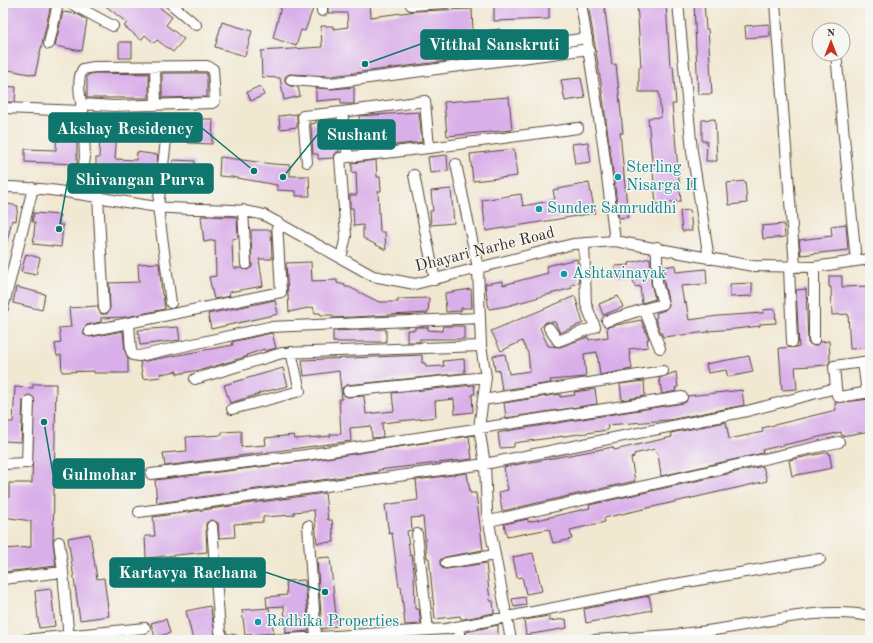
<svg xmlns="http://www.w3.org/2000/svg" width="873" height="643" font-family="'Old Standard TT',serif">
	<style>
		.building { fill: #d9afe9 }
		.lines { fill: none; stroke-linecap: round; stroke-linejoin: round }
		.minor-casing { stroke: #564639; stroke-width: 12 }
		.minor { stroke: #fff; stroke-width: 10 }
		.culture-dot { fill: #0f9aa8; stroke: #f6f6f2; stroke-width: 1.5 }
		.labels { text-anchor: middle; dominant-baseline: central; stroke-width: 3; stroke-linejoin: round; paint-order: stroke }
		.culture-label { font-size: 16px; fill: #0d838f; stroke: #f6f6f2; text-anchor: start }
		.street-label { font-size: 16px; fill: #3b2a1e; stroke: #f6f6f2 }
		.leader { fill: none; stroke: #0f766e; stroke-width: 1.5 }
		.callout-dot { fill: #0f766e; stroke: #f6f6f2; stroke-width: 1.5 }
		.callout { fill: #0f766e; stroke: #0f766e; stroke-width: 1.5 }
		.callout-label { font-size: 17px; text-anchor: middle; font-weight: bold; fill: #fff }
	</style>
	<rect width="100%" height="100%" fill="#f6f6f2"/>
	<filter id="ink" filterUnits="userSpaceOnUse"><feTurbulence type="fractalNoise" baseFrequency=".025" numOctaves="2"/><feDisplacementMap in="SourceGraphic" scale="8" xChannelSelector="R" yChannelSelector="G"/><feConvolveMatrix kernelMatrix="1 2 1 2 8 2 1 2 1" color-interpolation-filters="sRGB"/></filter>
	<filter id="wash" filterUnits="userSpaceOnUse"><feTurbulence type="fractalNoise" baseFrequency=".012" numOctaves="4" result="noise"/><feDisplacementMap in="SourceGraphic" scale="16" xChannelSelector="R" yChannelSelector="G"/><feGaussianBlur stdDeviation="0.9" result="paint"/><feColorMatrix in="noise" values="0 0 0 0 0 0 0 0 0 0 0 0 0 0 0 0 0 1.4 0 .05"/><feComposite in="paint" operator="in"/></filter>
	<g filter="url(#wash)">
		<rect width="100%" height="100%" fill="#f1e8d2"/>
		<g id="blocks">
			<path class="building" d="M8 3 51 4 35 75 3 69V30Z
				M102 3H154L172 17 166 25 184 39 173 52 157 40 154 43 145 35 142 39H140L124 26 127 23Z
				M282 3H315L305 31 301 30 296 46 273 38Z
				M328 3H370L371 17 417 11 472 9 473 32 500 29 498 37 501 54 331 76 289 74 285 77V83L290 86 298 87 300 96 284 100 280 78 262 77 261 51 322 47 321 26H333V29L348 27 347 13H328Z
				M494 3H549V19L494 21Z
				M588 3H604L612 65 616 64 623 133H620L628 217 619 218 601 83Z
				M637 3H666L670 66H673L676 104H672L681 201 656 204 648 118 661 117 659 92H639V67H641Z
				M694 3H704L706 29H708L712 94H698Z
				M63 12 77 14 87 20 82 51 55 46Z
				M222 22 252 31 245 56 215 47Z
				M769 24 770 36 746 38 745 26Z
				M119 42H132V58H119Z
				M95 73 149 74V98H87V75Z
				M162 73H207V97L162 98Z
				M581 78 585 98 565 101 561 80Z
				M3 86 16 87 15 102H3Z
				M260 86 264 95 251 101 247 92Z
				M354 87V104H341V99L316 101V88L332 89Z
				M509 97 512 130 447 136 444 102Z
				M419 112 422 142 361 149 359 116Z
				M297 114V127L280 129 279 116Z
				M98 115 125 117 124 132H117L115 159 136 160 137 152 158 155 154 185 131 182 132 172 96 170V158H99L100 131H97Z
				M189 119H213L212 144 188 143Z
				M715 119 717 161H706L707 141H702V120Z
				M330 120H336L339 152H335L334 158 318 159V154H313L311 124 316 123V121Z
				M57 125 77 126V164L25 162V149L56 150Z
				M588 142 591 162 575 164 572 144Z
				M514 149 517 176 473 181 470 154Z
				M447 155 448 171 430 173 428 157Z
				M220 157 273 164 290 165V176H309L310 196H296V191L277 190V185L232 177 219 176Z
				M173 160 195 161 194 178 172 177Z
				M376 160 377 177H380L381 191H378L380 232H385L386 250 363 238V225L354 226 353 208H350V195H357L356 172 352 173V163Z
				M745 181 747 203 729 205 727 183Z
				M589 183 595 213 486 231 482 200 521 194 523 206 555 200 553 190Z
				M451 189 454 223 431 225 430 211H433L431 191Z
				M3 203 18 206 16 221 12 220 6 246 3 245Z
				M690 210 692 231H682L680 211Z
				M34 213 60 215 59 225H63L61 247 33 244 35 222H32Z
				M201 216 237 217 238 238 232 239 233 268H241L247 270 252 267 251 230H271L272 259H259L263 286 229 292 230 296 214 299 209 277 216 276 215 240 204 242Z
				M784 224 785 237 763 239 762 226Z
				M846 224 848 250 801 255 799 240 832 236 831 226Z
				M26 254 40 258 36 275 21 272Z
				M650 258 651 283 655 299 642 303 640 286 635 287 632 277 616 278 615 266 630 265 629 263Z
				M577 259 579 283 571 285 572 288 507 306 489 309 485 284 503 281V285L548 273 546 266Z
				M311 262 312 281 337 280V283L345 285V287H349L379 302H398V299L429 298 428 313 333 318V315H321L320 313H315L313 307 289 312 286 263Z
				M159 263 162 295H163L165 309 127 317 101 318V322L87 325 83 329 84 335 90 337 123 331 125 351 128 359V373H94V371L62 372 61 355 57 356 55 344 61 343 59 328 71 327 69 308 97 306 101 314H107L110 308 109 283 139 282 138 264Z
				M675 265 676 272 706 269 707 284 681 286 684 303 686 302 689 320 718 316 763 313V310L775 309 776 323 760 324V326L735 329 708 331 709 332 663 337 655 318 657 317 656 313 665 310 669 305 664 282V267Z
				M829 276H842V287L870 286V348L850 349 848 314 832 315 831 287H829Z
				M752 283V296L730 297V284Z
				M16 287 45 294 42 310 13 303Z
				M471 289 472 308H461V311L446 312 445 293Z
				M806 289 808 343 814 346 820 342 829 341 830 361 828 365 795 367 797 389 782 390 779 348 799 347 796 290Z
				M575 296 583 323 560 333 555 322H546L540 328 548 346 560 347 588 337 589 340 608 337 607 327 641 320 649 339H647L648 347 629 349 632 369 600 375 597 352 584 354 586 377 550 380 551 383 502 390 499 370 495 371 493 356 505 354 509 374 530 371 528 353 522 341 501 351 491 331Z
				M618 296 623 307 603 315 599 304Z
				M275 300 278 314 211 329 208 314Z
				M443 326H464V339H420V342H407V330H415V327H428V330L442 331Z
				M178 327 180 340 140 345 138 330Z
				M386 329V342H333V331Z
				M272 333 276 348 265 351 264 349 247 355 248 356 205 369 177 374V371L160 374 161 377 143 379 140 362 233 345 232 342 235 341Z
				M422 355V363H425L426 367 444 366 443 361 464 359 465 373 347 385 342 388 343 394 348 397 364 396 366 414 394 411 392 393 474 385 475 394H472L473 412 455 414 454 399 435 401 436 417 382 423 383 437 372 438 371 426 350 428 351 441 165 466 163 453 187 451 186 437 222 435V432L241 431V447L266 445 265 438 294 435 295 439 331 436 330 434H341L339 399H342L339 371 304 376 302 360Z
				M749 356 753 372 728 377 726 370 708 373 706 364Z
				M283 368 288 386 259 393V394L230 403 224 385Z
				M676 372 678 387 675 388 676 391 662 394 659 378Z
				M644 381 645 396 622 400 620 384Z
				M33 384H56L53 542 56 566 3 572V549L31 547V521L3 517V497H9V483H32L34 398 29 395 26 396 23 400 21 442 3 441V422H13L15 387 33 388Z
				M595 389 597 404 506 418 504 403 560 394V397L575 395 574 392Z
				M742 390 744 405 669 420 607 425 608 430 514 443V447L500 448 498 433 507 431 683 403 686 402 688 396Z
				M870 399V431L842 436 841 432 762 450 763 453 661 476 658 453H656L655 449 634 454V457L631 458 635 481 502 511 499 492 508 490 504 467 613 447 614 450 672 437 671 433 726 422 729 439 763 432 762 428 836 410 835 403Z
				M469 436 472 459 378 470V472L157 503 155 480 307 461Z
				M829 452 832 468 792 476 789 460Z
				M763 466 767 481 604 518 605 522 570 530 572 539 553 543 549 529 507 537 504 524 528 519V522L590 508 589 505Z
				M467 473 470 493H476L483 550 445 557 440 560V564L443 569H447L486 563 490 601H493L494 613 464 619H461L460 616 435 619 429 558H427L423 517 411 518 412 530 407 531 410 556 412 555 414 571 415 609H419L421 624 405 625 401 586 399 587 392 533 389 534 385 505 418 500 416 480Z
				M325 493 328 520H332L334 542 317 543 314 510 294 512V515L263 517V522L234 524 235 537 219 538 218 523 211 520 206 523V526L207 552 146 558 145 536H155L153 517Z
				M90 534 97 579 104 578 109 616 80 620 68 538Z
				M533 553 542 591 526 594 522 577 517 578 513 557Z
				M330 557 337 626 322 629 317 558Z
				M305 580 309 631 286 633 284 606 267 607 266 597 287 595 286 581Z
				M51 589 55 626 39 628 35 591Z
				M649 596 652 610 586 623 584 609Z
				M525 597 526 605 514 607 512 599Z
				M210 606 216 638 193 640 186 611Z
				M269 608 274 633 245 635 242 610Z
				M549 616V621L566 619 567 628 526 635 524 620Z
				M166 619 170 633 155 637 151 623Z
				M498 625V640H467L466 632Z"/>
		</g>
	</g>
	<g filter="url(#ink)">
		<use href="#blocks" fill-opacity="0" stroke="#564639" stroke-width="1"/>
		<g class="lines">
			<defs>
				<path id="minor" d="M70 3 113 26
					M170 3 196 25
					M322 3V11
					M411 3V5L446 3
					M581 3 603 144 615 241
					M678 3 692 151 709 259
					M775 3 795 267
					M504 36 506 50 587 38
					M49 44 58 3
					M836 54 856 261
					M155 67 156 105
					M291 80 331 83 589 49
					M81 104 114 106 212 103 215 101 213 69 207 66 94 67 83 69C76 79 80 99 83 111
					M3 108 83 111 85 157 80 193
					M166 140 158 207 171 303
					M429 148 578 128
					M307 162 303 116 342 112
					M456 164 478 268 481 346 486 377 479 428 485 464 487 512 511 640
					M414 175 435 280
					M3 187C56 187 106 200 158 207 193 211 230 206 264 215L373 276 415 284 573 244 615 241 753 266 814 267 870 259
					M98 196 104 308
					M243 210 246 264
					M657 247V283L663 304 644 309 660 348
					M341 258 346 236 340 158 429 148 425 101 342 112 348 157
					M789 267 792 342
					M814 267V340
					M3 308 33 188
					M607 321 644 309
					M129 323 131 351 133 355 139 356 269 327 480 318
					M549 328 558 341 595 327 586 304 584 243
					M89 331 281 292 277 222
					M863 362 867 393
					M195 379 282 353 481 346
					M836 388 834 366 870 361
					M348 391 486 377
					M483 400 663 371
					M232 409 300 391 291 352
					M3 464 27 463 29 401
					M151 474 306 455 682 397
					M139 512 485 464 747 411 836 388 837 395 839 397 870 392
					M489 521 839 442
					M212 526 220 631 223 639 234 640
					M308 526 316 637
					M417 534 428 630
					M59 542 63 572
					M446 563 495 555
					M3 579 63 572 69 640
					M458 627 460 640
					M24 640 145 628
					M272 640 446 629 681 583 820 559
					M593 640C633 638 674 636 714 630 763 623 821 606 870 616"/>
			</defs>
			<use href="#minor" class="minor-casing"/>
			<use href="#minor" class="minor"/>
		</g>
	</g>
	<g class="culture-dot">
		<circle cx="618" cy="177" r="4"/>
		<circle cx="539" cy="209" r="4"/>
		<circle cx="564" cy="274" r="4"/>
		<circle cx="258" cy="622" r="4"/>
	</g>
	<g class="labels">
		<g class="culture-label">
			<text x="626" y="168">Sterling<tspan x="626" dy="18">Nisarga II</tspan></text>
			<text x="547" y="209">Sunder Samruddhi</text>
			<text x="572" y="274">Ashtavinayak</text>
			<text x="266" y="622">Radhika Properties</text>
		</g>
		<g class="street-label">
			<text transform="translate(485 250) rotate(-14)">Dhayari Narhe Road</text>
		</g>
	</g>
	<path class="leader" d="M365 64L421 44M254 171L202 128M283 177L318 134M59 229L68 179M44 422L53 474M325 592L265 572"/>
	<g class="callout-dot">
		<circle cx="365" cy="64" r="4"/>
		<circle cx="254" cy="171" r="4"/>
		<circle cx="283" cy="177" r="4"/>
		<circle cx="59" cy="229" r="4"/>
		<circle cx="44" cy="422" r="4"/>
		<circle cx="325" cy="592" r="4"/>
	</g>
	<g class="callout">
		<rect x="421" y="30" width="147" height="29" rx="4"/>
		<rect x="49" y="113" width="153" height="29" rx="4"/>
		<rect x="318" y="120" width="77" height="29" rx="4"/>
		<rect x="68" y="164" width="145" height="29" rx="4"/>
		<rect x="53" y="459" width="91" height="29" rx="4"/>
		<rect x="110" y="558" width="155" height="29" rx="4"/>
	</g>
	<g class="callout-label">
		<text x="494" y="50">Vitthal Sanskruti</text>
		<text x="125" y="134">Akshay Residency</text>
		<text x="357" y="140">Sushant</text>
		<text x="140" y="185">Shivangan Purva</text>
		<text x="99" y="480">Gulmohar</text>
		<text x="188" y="578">Kartavya Rachana</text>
	</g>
	<rect width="873" height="643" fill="none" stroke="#f6f6f2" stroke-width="16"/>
	<g transform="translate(831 42)"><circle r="19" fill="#f6f6f2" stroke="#aba49d"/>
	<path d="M0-3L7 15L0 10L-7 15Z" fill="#c8321e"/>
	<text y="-6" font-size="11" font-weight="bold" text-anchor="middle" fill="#3b2a1e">N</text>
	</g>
</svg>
